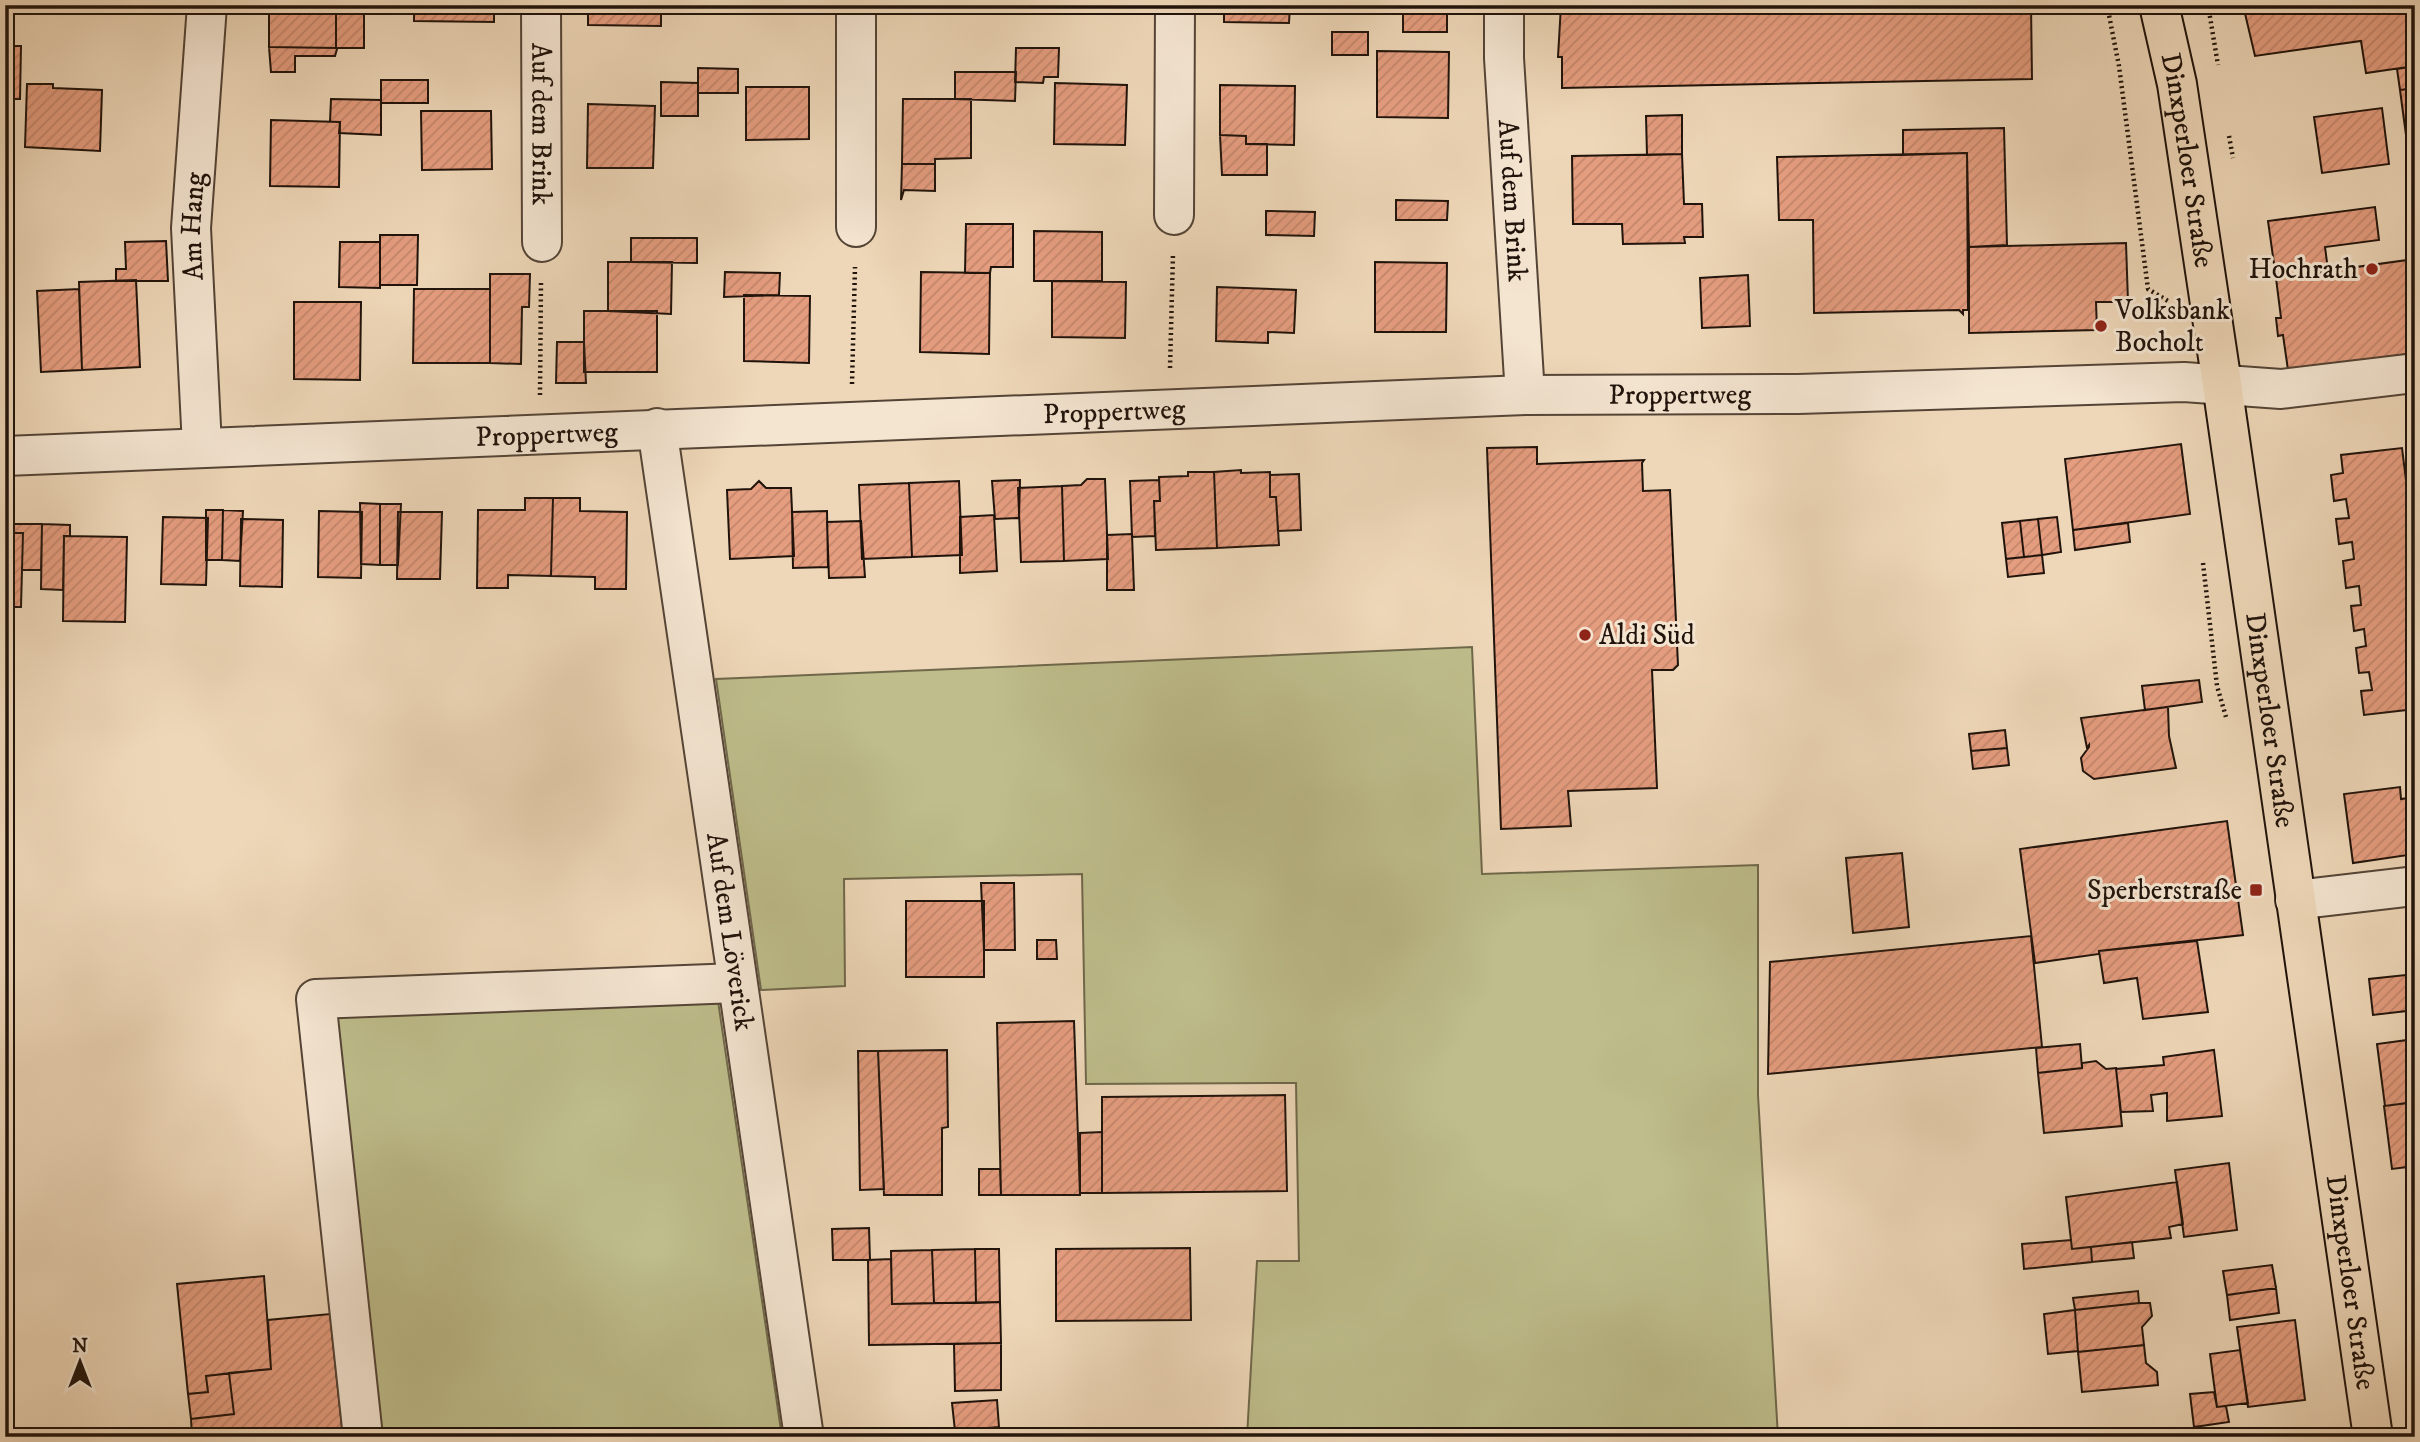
<svg xmlns="http://www.w3.org/2000/svg" width="2420" height="1442" font-family="'IM FELL DW Pica',serif">
	<style>
		.green { fill: #bebd8b; stroke: #6f684b; stroke-width: 2 }
		.building { fill: url(#building-hatch); stroke: #20130b; stroke-width: 2 }
		.lines { fill: none; stroke-linecap: round; stroke-linejoin: round }
		.street-casing { stroke: #544436; stroke-width: 42 }
		.primary-casing { stroke: #20130b; stroke-width: 42 }
		.path { stroke: #20130b; stroke-width: 4.5; stroke-dasharray: 2 3.5; stroke-linecap: butt }
		.street { stroke: #f4e5d1; stroke-width: 38 }
		.primary { stroke: #eed7b8; stroke-width: 38 }
		.poi-dot { fill: #8f2418; stroke: #f4e5d1; stroke-width: 2.5 }
		.labels { text-anchor: middle; dominant-baseline: central; stroke-width: 6; stroke-linejoin: round; paint-order: stroke }
		.street-label { font-size: 28px; fill: #20130b; stroke: #f4e5d1 }
		.poi-label { font-size: 28px; fill: #20130b; stroke: #f4e5d1; text-anchor: end }
	</style>
	<defs>
		<pattern id="building-hatch" width="6" height="6" patternUnits="userSpaceOnUse" patternTransform="scale(1.75)"><rect width="6" height="6" fill="#e59d7f"/><path d="M-1 1l2-2M0 6l6-6M5 7l2-2" fill="none" stroke="#c4866c"/></pattern>
	</defs>
	<rect width="100%" height="100%" fill="#eed7b8"/>
	<filter id="stains"><feTurbulence type="fractalNoise" baseFrequency=".00286" numOctaves="4"/><feColorMatrix values="0 0 0 0 .2 0 0 0 0 .09 0 0 0 0 .02 0 0 0 .5 -.17"/></filter>
	<radialGradient id="worn" r=".72"><stop offset=".6" stop-color="#630" stop-opacity="0"/><stop offset="1" stop-color="#630" stop-opacity=".3"/></radialGradient>
	<path class="green" d="M1472 647 1482 874 1758 865V1095L1778 1437H1247L1257 1261H1299L1296 1083 1086 1084 1082 874 844 879 845 986 761 990 716 679Z
		M717 994 782 1437H377L329 1010Z"/>
	<path class="building" d="M269 5H336V48L269 47Z
		M336 5H364V48H336Z
		M414 5H494V22L414 21Z
		M588 5H661V26L588 25Z
		M907 5H983V8H907Z
		M1224 5H1290L1289 23 1224 22Z
		M1403 5H1447V32H1403Z
		M1561 5H2031L2032 79 1562 88V57H1558Z
		M2243 5H2413L2415 66 2366 73 2361 41 2255 56Z
		M1332 32H1368V55H1332Z
		M5 46H21L20 99H5Z
		M269 47 337 48V49L335 56H295V72H271Z
		M1016 48H1059L1058 77H1044L1043 83 1015 82Z
		M1377 51 1449 52 1448 118 1377 117Z
		M2415 66V88L2400 90 2397 69Z
		M698 68 738 69V93H698Z
		M955 72H1016L1015 101 955 99Z
		M381 80H428V103H381Z
		M661 82 698 83V116H661Z
		M1055 83 1127 85 1125 145 1054 144Z
		M27 84H53V88L102 90 100 151 25 147Z
		M1220 85 1295 86 1294 145 1246 144V136L1220 135Z
		M746 87H809V139L746 140Z
		M2415 88V134L2406 135 2400 90Z
		M331 99 381 100V135L339 133 340 122H330Z
		M903 99H971V158L935 159V164H902Z
		M588 104 655 106 653 168H587Z
		M2382 108 2389 164 2322 173 2314 117Z
		M421 111H491L492 169 422 170Z
		M1682 115V154L1647 155 1646 116Z
		M271 120 340 122 339 187 270 186Z
		M2004 128 2007 245 1969 247 1967 153 1903 155V130Z
		M1220 135 1246 136V144H1267V175H1222Z
		M1967 153 1968 310H1963V314L1959 310 1814 313 1813 220H1779L1777 157Z
		M1682 154 1684 204H1702L1703 237H1684L1685 243 1623 244 1622 224H1573L1572 156Z
		M902 164H935V191L904 190 901 200Z
		M1396 200 1448 201 1447 220H1396Z
		M2375 207 2379 240 2325 247 2328 270 2276 278 2268 221Z
		M1266 211 1315 212 1314 236 1266 235Z
		M966 224H1013V267H991L990 273H965Z
		M1034 231 1102 232V281H1034Z
		M380 235H418L417 285H380Z
		M631 238H697V263L631 262Z
		M166 241 168 281H116V269H126L125 242Z
		M340 242H380V288L339 287Z
		M2126 243 2128 302H2096L2097 330 1969 333V247Z
		M2415 259V353L2288 370 2283 335 2278 336 2276 318H2281L2276 278Z
		M608 262H672L671 314 608 311Z
		M1375 262 1447 263 1446 332H1375Z
		M725 272 780 273 779 295 724 297Z
		M921 272 990 273 989 354 920 352Z
		M490 274H530L529 307H522L521 364 490 363Z
		M1748 275 1750 326 1702 328 1700 278Z
		M136 280 140 367 82 370 79 282Z
		M1052 281 1126 282 1125 338 1052 337Z
		M1217 287 1296 290 1294 333 1268 332V343L1216 341Z
		M79 289 82 370 41 372 37 291Z
		M414 289H490V363H413Z
		M744 295 810 296 809 363 744 361Z
		M294 302H361L360 380 294 379Z
		M584 311H657V372H584Z
		M557 342H584L586 383H556Z
		M2181 444 2190 514 2073 530 2065 459Z
		M1537 447V464L1644 460 1642 463 1643 491 1670 490 1678 665 1673 670H1652L1657 788 1568 791 1571 826 1501 829 1487 448Z
		M2402 448 2415 553V709L2364 715 2361 691 2372 690 2369 672 2359 673 2356 648 2366 646 2364 629 2354 631 2351 606 2361 605 2359 586 2346 588 2343 561 2354 559 2352 542 2339 544 2336 519 2349 518 2346 499 2334 501 2331 475 2343 473 2341 455Z
		M1241 470V473L1270 472V497H1276L1279 545 1217 548 1214 472Z
		M1188 472H1214L1217 548 1156 550 1154 501H1160L1159 477 1188 476Z
		M1299 474 1301 530 1278 531 1276 497H1270V475Z
		M1087 479H1105L1108 559 1064 561 1062 486 1081 485Z
		M1020 480 1019 518 995 519 992 481Z
		M1159 480 1160 501H1154L1155 536 1132 537 1130 481Z
		M759 481 766 488H791L794 556 730 559 727 490 751 489Z
		M959 481 962 555 912 557 909 483Z
		M909 483 912 557 862 559 859 485Z
		M1062 486 1064 561 1021 562 1018 488Z
		M525 498H553L551 576 508 575V588H477L478 510H525Z
		M553 498H580V511L627 512 626 589H595V577L551 576Z
		M360 503 380 504V565L361 564Z
		M380 504H401L398 565H380Z
		M206 510H223L222 560H206Z
		M223 510 243 511 240 561 222 560Z
		M319 511 362 512 361 578 318 577Z
		M827 511 828 567 793 568 792 512Z
		M398 512H442L440 579H397Z
		M994 515 997 571 960 573V517Z
		M163 517 208 518 206 585 161 584Z
		M2057 517 2061 552 2042 555 2038 519Z
		M241 519 283 520 282 587 240 586Z
		M2038 519 2042 555 2024 557 2020 521Z
		M861 521 865 577 829 578 827 522Z
		M2020 521 2024 557 2006 559 2002 523Z
		M2128 523 2130 542 2075 550 2073 530Z
		M5 524H42L41 570H22L23 533H5Z
		M42 524 70 525V536H64L63 590 41 589Z
		M5 533H23L21 607H5Z
		M1132 534 1134 590H1107V535Z
		M64 536 127 537 125 622 63 621Z
		M2042 555 2044 573 2008 577 2006 559Z
		M2199 680 2202 702 2145 710 2142 686Z
		M2168 707 2169 736 2176 768 2094 779 2083 771 2081 758 2089 747V745L2087 748 2081 718Z
		M2005 730 2007 748 1971 751 1969 734Z
		M2007 748 2009 765 1973 769 1971 751Z
		M2400 787 2401 799 2415 797V854L2353 863 2344 794Z
		M2227 821 2243 935 2099 951V954L2035 963 2020 849Z
		M1902 853 1909 927 1853 933 1846 858Z
		M981 883H1014L1015 950H984Z
		M906 901H984V977H906Z
		M2031 936 2042 1047 1768 1074 1770 962Z
		M1037 940H1056L1057 959H1037Z
		M2197 941 2208 1012 2143 1019 2137 978 2104 983 2099 951Z
		M2415 974V1010L2373 1015 2369 979Z
		M1074 1021 1080 1195H1001L997 1023Z
		M2415 1039V1102L2385 1106 2377 1044Z
		M2080 1044 2082 1068 2038 1073 2036 1048Z
		M947 1050 948 1127 942 1128V1195H884L878 1051Z
		M2214 1050 2222 1116 2167 1121V1093L2151 1095 2153 1111 2121 1112 2116 1069 2164 1065 2163 1057Z
		M858 1051H878L884 1189 860 1190Z
		M2096 1061 2106 1069 2116 1068 2122 1126 2044 1133 2038 1073 2082 1068V1063Z
		M1285 1095 1287 1191 1102 1193V1097Z
		M2415 1102V1166L2392 1169 2384 1106Z
		M1102 1132V1193H1080V1133Z
		M2229 1163 2237 1230 2184 1237 2175 1170Z
		M979 1169H1000L1001 1195H979Z
		M2177 1182 2183 1224 2169 1227 2171 1238 2072 1249 2066 1197Z
		M869 1228 870 1260H833L832 1229Z
		M2071 1240 2072 1249 2091 1247 2092 1262 2024 1269 2022 1244Z
		M2132 1242 2134 1258 2092 1262 2091 1247Z
		M1190 1248 1191 1320 1056 1321V1249Z
		M975 1249H999L1000 1302 976 1303Z
		M975 1249 976 1303H934L932 1250Z
		M932 1250 934 1303 892 1304 891 1251Z
		M891 1259 892 1304 1000 1302 1001 1343 869 1345 868 1260Z
		M2272 1265 2276 1288 2227 1295 2223 1271Z
		M264 1276 271 1369 206 1376 208 1392 188 1394 177 1284Z
		M2415 1279V1325L2407 1280Z
		M2276 1288 2279 1313 2230 1320 2227 1295Z
		M2138 1291 2139 1303 2075 1310 2073 1298Z
		M2139 1303H2150L2152 1316 2142 1327 2144 1345 2078 1352 2075 1310Z
		M2075 1310 2078 1351 2048 1354 2044 1314Z
		M330 1314 343 1437H192L191 1419 234 1414 229 1373 271 1369 268 1320Z
		M2295 1320 2305 1400 2248 1407 2237 1327Z
		M1001 1343V1390L955 1391 954 1344Z
		M2144 1345 2146 1363 2157 1372 2158 1385 2082 1392 2078 1352Z
		M2240 1350 2248 1403 2217 1407 2210 1354Z
		M229 1373 234 1414 191 1419 188 1394 208 1392 206 1376Z
		M2214 1392 2217 1407 2226 1406 2229 1422 2194 1427 2190 1394Z
		M997 1400 999 1427 955 1431 952 1403Z"/>
	<g class="lines">
		<defs>
			<g id="street">
				<path id="s1" d="M541 5 542 242"/>
				<path d="M856 5V227"/>
				<path id="s2" d="M1504 5V58L1525 395"/>
				<path d="M1174 215 1175 5"/>
				<path id="s3" d="M657 428 804 1437"/>
				<path id="s4" d="M202 446 191 228 207 5"/>
				<path id="s5" d="M5 456 1525 395 1798 394 2184 382 2281 389 2415 373"/>
				<path d="M2295 900 2415 886"/>
				<path d="M363 1437 316 999 737 983"/>
			</g>
			<g id="primary">
				<path id="s6" d="M2159 5 2177 84 2222 384 2373 1437"/>
			</g>
		</defs>
		<use href="#street" class="street-casing"/>
		<use href="#primary" class="primary-casing"/>
		<path class="path" d="M2107 5 2119 66 2148 289 2168 301
			M2208 5 2218 65
			M2229 136 2233 158
			M1170 368 1173 254
			M852 384 855 267
			M540 395 541 281
			M2203 563 2217 686 2226 717
			M2410 1394 2415 1406"/>
		<use href="#street" class="street"/>
		<use href="#primary" class="primary"/>
	</g>
	<g class="poi-dot">
		<circle cx="2372" cy="269" r="7"/>
		<circle cx="2101" cy="326" r="7"/>
		<circle cx="1585" cy="635" r="7"/>
		<rect x="2249" y="883" width="14" height="14" rx="3.5"/>
	</g>
	<g class="labels">
		<g class="street-label">
			<text stroke="none"><textPath href="#s1" startOffset="119">Auf dem Brink</textPath></text>
			<text stroke="none"><textPath href="#s6" startOffset="158">Dinxperloer Straße</textPath></text>
			<text stroke="none"><textPath href="#s2" startOffset="196">Auf dem Brink</textPath></text>
			<text stroke="none"><textPath href="#s4" startOffset="220">Am Hang</textPath></text>
			<text stroke="none"><textPath href="#s5" startOffset="1676">Proppertweg</textPath></text>
			<text stroke="none"><textPath href="#s5" startOffset="1110">Proppertweg</textPath></text>
			<text stroke="none"><textPath href="#s5" startOffset="542">Proppertweg</textPath></text>
			<text stroke="none"><textPath href="#s6" startOffset="724">Dinxperloer Straße</textPath></text>
			<text stroke="none"><textPath href="#s3" startOffset="509">Auf dem Löverick</textPath></text>
			<text stroke="none"><textPath href="#s6" startOffset="1292">Dinxperloer Straße</textPath></text>
		</g>
		<g class="poi-label">
			<text x="2358" y="269">Hochrath</text>
			<text x="2115" y="310" text-anchor="start">Volksbank<tspan x="2115" dy="32">Bocholt</tspan></text>
			<text x="1599" y="635" text-anchor="start">Aldi Süd</text>
			<text x="2242" y="890">Sperberstraße</text>
		</g>
	</g>
	<rect width="2420" height="1442" fill="none" stroke="#eed7b8" stroke-width="28"/>
	<rect x="7" y="7" width="2406" height="1428" fill="none" stroke="#20130b" stroke-width="3.5"/>
	<rect x="14" y="14" width="2392" height="1414" fill="none" stroke="#20130b" stroke-width="2"/>
	<g transform="translate(80 1362)" stroke="#f4e5d1" stroke-width="5" paint-order="stroke">
	<path d="M0-5L12 26L0 18L-12 26Z" fill="#20130b"/>
	<text y="-10" font-size="19" font-weight="bold" text-anchor="middle" fill="#20130b">N</text>
	</g>
	<rect width="100%" height="100%" filter="url(#stains)"/>
	<rect width="100%" height="100%" fill="url(#worn)"/>
</svg>
